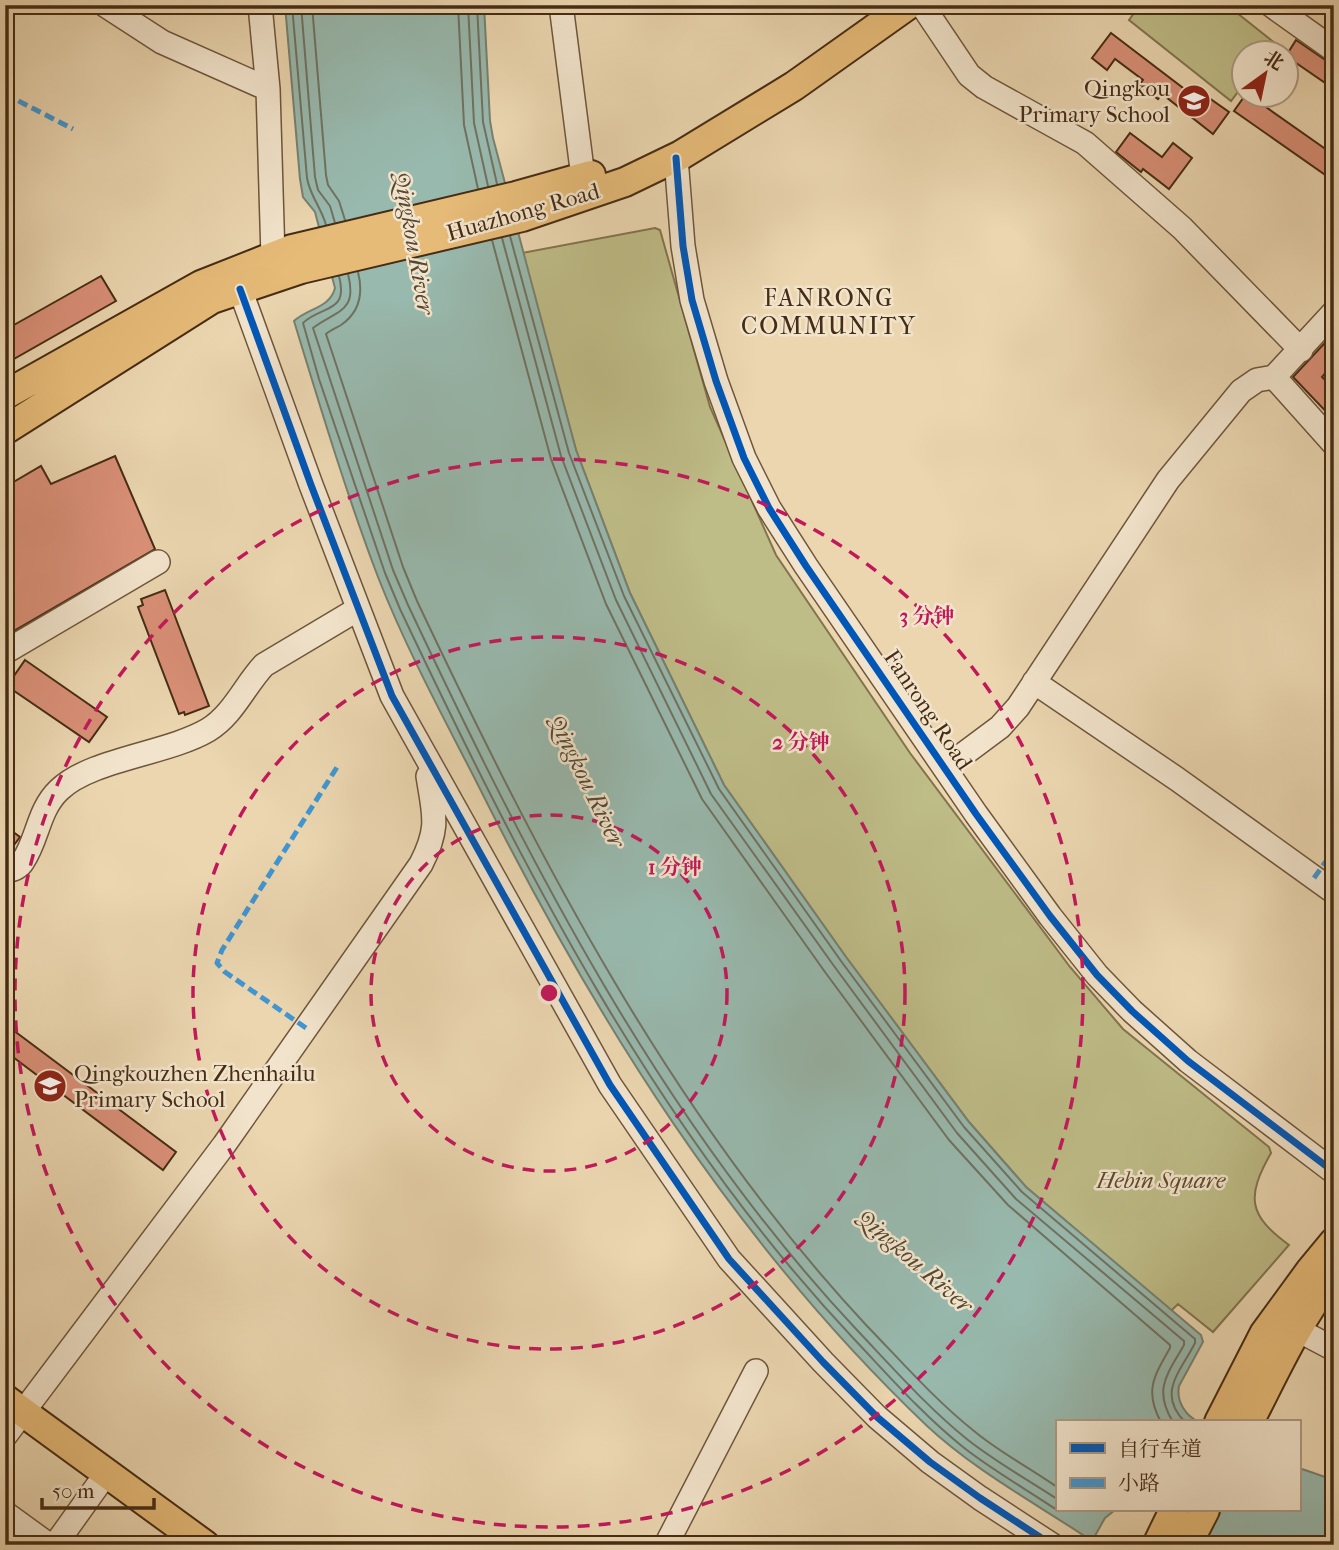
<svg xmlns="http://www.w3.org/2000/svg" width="1339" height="1550" font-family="'IM FELL French Canon','Noto Serif SC',serif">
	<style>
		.green { fill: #bebc87; stroke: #82744e; stroke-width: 2 }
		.water { fill: #98b9ae; stroke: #778170; stroke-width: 2 }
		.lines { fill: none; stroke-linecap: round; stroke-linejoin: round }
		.shore { stroke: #6f7261; stroke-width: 2 }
		.building { fill: #da9078; stroke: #462c14; stroke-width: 2 }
		.minor-casing { stroke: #6f563b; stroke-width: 26 }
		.major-casing { stroke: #462c14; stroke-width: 32 }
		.minor { stroke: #f2e4cc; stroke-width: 23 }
		.major { stroke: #e6bb78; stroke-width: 28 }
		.quiet { stroke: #4096d3; stroke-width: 5; stroke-dasharray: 10 5; stroke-linecap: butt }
		.cycleway-casing { stroke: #f2e4cc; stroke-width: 11 }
		.cycleway { stroke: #0057b8; stroke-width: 7 }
		.ring { fill: none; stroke: #c2185b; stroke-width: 3.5; stroke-dasharray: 12 9 }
		.labels { text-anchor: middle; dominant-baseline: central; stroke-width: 5; stroke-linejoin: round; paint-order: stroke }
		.poi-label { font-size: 23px; fill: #462c14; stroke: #f2e4cc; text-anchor: end }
		.street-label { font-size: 23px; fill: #462c14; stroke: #f2e4cc }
		.park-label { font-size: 23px; font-style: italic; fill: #5e492b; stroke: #f2e4cc }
		.water-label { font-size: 24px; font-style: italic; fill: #564833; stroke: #f2e4cc }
		.neighbourhood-label { font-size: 24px; letter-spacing: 2px; fill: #462c14; stroke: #f2e4cc }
		.centre { fill: #c2185b; stroke: #f2e4cc; stroke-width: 3.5 }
		.ring-label { font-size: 21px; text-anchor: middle; font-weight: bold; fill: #c2185b; stroke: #f2e4cc; stroke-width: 5; stroke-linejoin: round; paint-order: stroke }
	</style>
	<rect width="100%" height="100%" fill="#ebd6b0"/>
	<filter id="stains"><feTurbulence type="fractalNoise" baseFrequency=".00286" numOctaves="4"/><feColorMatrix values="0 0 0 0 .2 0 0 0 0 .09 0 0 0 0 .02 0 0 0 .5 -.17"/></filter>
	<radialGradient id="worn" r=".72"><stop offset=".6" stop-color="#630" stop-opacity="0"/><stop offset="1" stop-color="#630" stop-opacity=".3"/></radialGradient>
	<path class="green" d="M1140 5H1227L1276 44 1269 52H1244V84L1231 101 1129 20Z
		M655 228 660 230 710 407 776 555 910 753 1070 967 1123 1029 1269 1147 1271 1153C1246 1197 1248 1215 1289 1245L1213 1332 1178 1304 1171 1311 1026 1187 969 1122 846 957 724 785 630 593 576 450 522 253Z"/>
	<path class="water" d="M285 5H484L490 121 493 138 576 450 630 593 724 785 846 957 969 1122 1026 1187 1201 1335 1203 1342 1179 1386C1176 1402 1186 1416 1199 1422H1057V1510H1115L1105 1518 1092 1541C1037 1504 975 1471 926 1425 733 1241 593 1016 475 779 441 713 405 646 378 577 346 493 320 406 294 321 308 308 330 308 335 288L315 212 303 197 300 179Z
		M1299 1468 1334 1480V1545H1225L1159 1510H1299Z"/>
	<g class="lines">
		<path class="shore" d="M292 5 307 178C310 196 321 207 326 225
			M301 5 315 177 318 190 330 206 335 223
			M312 5 326 175 328 185 339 201 345 220
			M458 5 464 125 478 189
			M468 5 474 123 488 186
			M477 5 483 122 497 184
			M510 236 569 453 624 596 719 789 841 961 964 1127 1022 1192 1195 1339V1343C1181 1371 1156 1393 1185 1422
			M502 238 561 456 616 600 711 794 834 966 957 1133 1016 1199 1184 1341V1345C1167 1375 1153 1389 1173 1422
			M492 240 551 459 606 604 702 799 825 972 949 1140 1008 1205 1170 1345V1348C1154 1376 1144 1391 1161 1422
			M358 272C363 292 360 312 341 325 336 328 330 330 326 334L403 567 417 601C539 859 671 1116 867 1326 902 1362 935 1400 974 1431 999 1452 1030 1468 1057 1487
			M348 274C358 313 336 310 313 328L393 570 408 605C529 862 660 1120 856 1329 892 1367 927 1407 968 1440 996 1462 1028 1480 1057 1499
			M339 276C349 314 321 305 303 323L319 379 385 573 400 609C523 869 655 1128 854 1339 889 1376 923 1415 963 1447 992 1470 1026 1489 1057 1510"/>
	</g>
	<path class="building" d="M1111 33 1195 97 1199 91 1229 112 1213 134 1162 94 1158 99 1139 85 1143 80 1115 59 1107 70 1092 58Z
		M1296 40 1334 66V89L1286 56Z
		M1246 94H1259L1267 100 1263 105 1334 155V181L1234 111Z
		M1130 133 1162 157 1173 143 1192 158 1169 189 1143 169 1141 172 1116 152Z
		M101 276 116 301 5 364V330Z
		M1334 333V363L1322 377 1334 389V420L1293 377Z
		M115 456 155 549 5 636V487L41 466 51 484Z
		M165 590 209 706 185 715 184 712 179 714 138 607 143 605 141 599Z
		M25 660 107 717 89 742 7 686Z
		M5 826 20 837 5 857Z
		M5 1024 176 1152 163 1170 5 1051Z"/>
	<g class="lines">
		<defs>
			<path id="minor" d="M105 5 162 42 268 89
				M260 5 268 89 273 257
				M561 5 583 177
				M922 5 969 75 984 87 1085 143 1182 228 1301 350
				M1271 5 1334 50
				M676 158 683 246 692 300 716 381 744 458 769 508 806 566 976 814 1050 916 1097 975 1132 1011 1188 1061 1334 1172
				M240 289 311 485 392 696 610 1085 729 1259 823 1362 877 1417 930 1462 980 1498 1052 1545
				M1274 377 1334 444
				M1274 377 1334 312
				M5 652 158 562
				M1034 682 1177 779 1334 892
				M945 768 1000 727 1018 707 1168 480 1241 391 1257 380 1274 377
				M5 871C13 870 19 868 23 861 38 839 38 810 59 790 91 759 167 754 208 730 233 715 245 685 264 665L358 609
				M1298 1330 1334 1349
				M5 1436 224 1145 421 864C440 827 434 815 428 776
				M5 1513 49 1545
				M55 1545 98 1485
				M666 1545 756 1371"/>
			<path id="major" d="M5 395 201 285 292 249 516 196 591 175
				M5 430 212 299 301 269 522 217 625 182 681 155 794 86 908 5
				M5 1399 205 1545
				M1219 1422 1264 1334 1310 1271 1334 1242
				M1249 1422C1275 1372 1299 1318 1334 1274
				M1157 1545 1174 1510
				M1187 1545 1205 1510"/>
		</defs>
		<use href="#minor" class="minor-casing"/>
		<use href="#major" class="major-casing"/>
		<use href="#minor" class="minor"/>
		<use href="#major" class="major"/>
		<path class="quiet" d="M5 94 73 129
			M1314 878 1334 850
			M306 1028 225 972 217 963 222 950 339 764"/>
		<defs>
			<path id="cycleway" d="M676 158 683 246 692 300 716 381 744 458 769 508 806 566 976 814 1050 916 1097 975 1132 1011 1188 1061 1334 1172
				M240 289 311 485 392 696 610 1085 729 1259 823 1362 877 1417 930 1462 980 1498 1052 1545"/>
		</defs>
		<use href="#cycleway" class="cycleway-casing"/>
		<use href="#cycleway" class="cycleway"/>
	</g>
	<g class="ring">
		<circle cx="549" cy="993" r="178"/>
		<circle cx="549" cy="993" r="356"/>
		<circle cx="549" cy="993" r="534"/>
	</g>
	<defs>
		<symbol id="school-disc" viewBox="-11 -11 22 22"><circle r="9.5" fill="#8f2418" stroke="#f2e4cc"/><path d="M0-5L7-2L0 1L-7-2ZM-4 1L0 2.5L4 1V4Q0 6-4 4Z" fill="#fff"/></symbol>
	</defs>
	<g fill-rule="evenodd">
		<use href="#school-disc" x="1175" y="82" width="38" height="38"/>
		<use href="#school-disc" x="31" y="1067" width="38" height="38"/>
	</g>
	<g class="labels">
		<g class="poi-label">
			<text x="1170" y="88">Qingkou<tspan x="1170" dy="26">Primary School</tspan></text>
			<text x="74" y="1073" text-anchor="start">Qingkouzhen Zhenhailu<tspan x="74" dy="26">Primary School</tspan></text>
		</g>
		<g class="street-label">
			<text transform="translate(523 212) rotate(-16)">Huazhong Road</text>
			<text transform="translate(928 710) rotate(56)">Fanrong Road</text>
		</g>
		<g class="park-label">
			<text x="1161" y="1180">Hebin Square</text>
		</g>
		<g class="water-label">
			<text transform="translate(414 243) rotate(80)">Qingkou River</text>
			<text transform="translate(587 781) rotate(64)">Qingkou River</text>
			<text transform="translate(915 1261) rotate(41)">Qingkou River</text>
		</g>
		<g class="neighbourhood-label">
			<text x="829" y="298">FANRONG<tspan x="829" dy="28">COMMUNITY</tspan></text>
		</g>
	</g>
	<circle cx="549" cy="993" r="10" class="centre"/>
	<g class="ring-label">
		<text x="927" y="623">3 分钟</text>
		<text x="801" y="749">2 分钟</text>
		<text x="675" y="874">1 分钟</text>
	</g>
	<rect width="1339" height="1550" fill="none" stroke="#ebd6b0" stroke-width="28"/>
	<rect x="7" y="7" width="1325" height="1536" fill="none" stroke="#462c14" stroke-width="3.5"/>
	<rect x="14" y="14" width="1311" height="1522" fill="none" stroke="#462c14" stroke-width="2"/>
	<rect x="1056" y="1420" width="245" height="91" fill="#f2e4cc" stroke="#ad9a82" stroke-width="2"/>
	<rect x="1070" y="1443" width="35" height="10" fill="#0057b8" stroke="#ad9a82" stroke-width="2"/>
	<text x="1118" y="1456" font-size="21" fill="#462c14">自行车道</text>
	<rect x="1070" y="1478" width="35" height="10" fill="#4096d3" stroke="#ad9a82" stroke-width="2"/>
	<text x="1118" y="1490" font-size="21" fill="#462c14">小路</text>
	<g transform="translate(1265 74) rotate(33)"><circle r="33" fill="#f2e4cc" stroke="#ad9a82" stroke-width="2"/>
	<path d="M0-5L12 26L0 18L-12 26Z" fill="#8f2418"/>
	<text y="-10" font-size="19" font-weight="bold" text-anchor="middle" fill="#462c14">北</text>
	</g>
	<path d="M42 1498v10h112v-10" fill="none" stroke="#462c14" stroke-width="3.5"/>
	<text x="52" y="1498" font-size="21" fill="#462c14" stroke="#f2e4cc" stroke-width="5" paint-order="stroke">50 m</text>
	<rect width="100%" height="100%" filter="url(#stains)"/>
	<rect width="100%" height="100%" fill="url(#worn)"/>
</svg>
